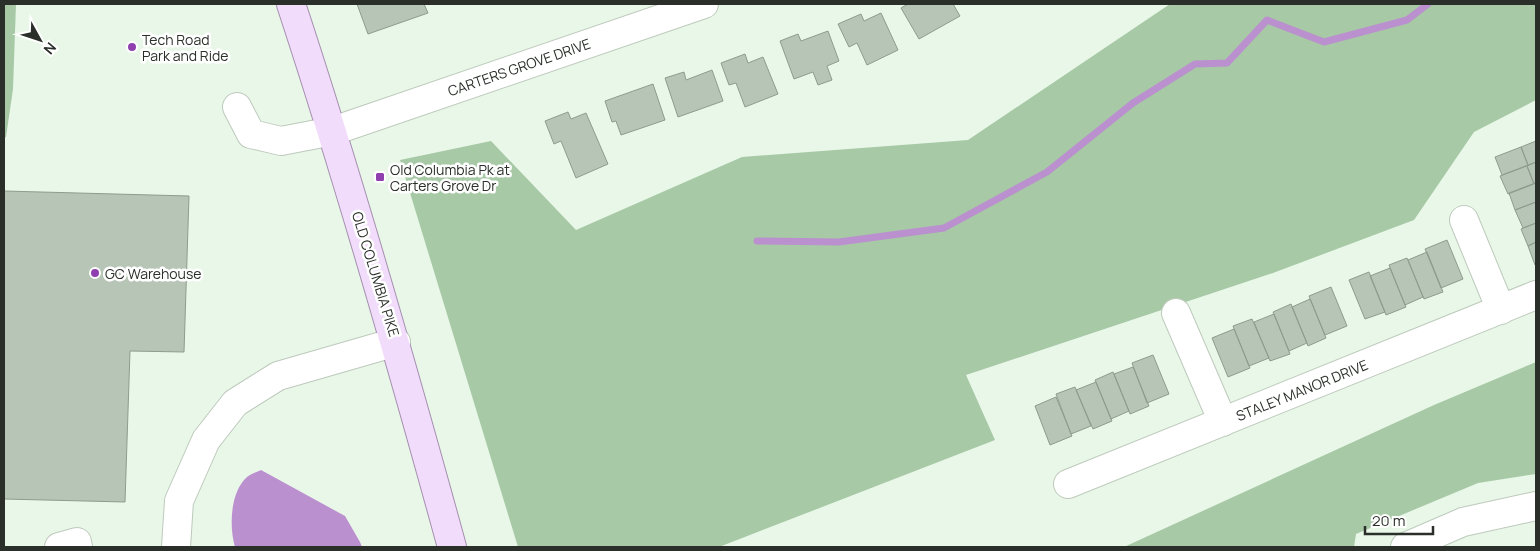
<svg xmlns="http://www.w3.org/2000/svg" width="1540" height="551" font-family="Manrope,sans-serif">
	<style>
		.green { fill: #a7c9a6 }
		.water { fill: #bb90ce }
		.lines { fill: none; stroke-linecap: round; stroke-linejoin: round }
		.stream { stroke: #bb90ce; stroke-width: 7 }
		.building { fill: #b7c5b7; stroke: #8e9b8d }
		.minor-casing { stroke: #bdcabc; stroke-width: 30 }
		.major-casing { stroke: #a690b0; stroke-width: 30 }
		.minor { stroke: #fff; stroke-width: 28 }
		.major { stroke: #f1dcfb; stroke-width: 28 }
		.poi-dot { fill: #8f3fae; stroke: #fff; stroke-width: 2 }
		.labels { text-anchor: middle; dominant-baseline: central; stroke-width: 5; stroke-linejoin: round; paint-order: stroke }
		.poi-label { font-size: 14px; fill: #2a2f29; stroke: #fff; text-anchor: start }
		.street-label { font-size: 14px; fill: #2a2f29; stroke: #fff }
	</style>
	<rect width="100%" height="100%" fill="#e9f7e8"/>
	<path class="green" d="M4 4H16L13 89 6 137 4 138Z
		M1170 4H1536V100L1474 132 1414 220 1273 273 966 375 995 440 719 547H518L400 160 491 141 576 230 742 157 968 140Z
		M1536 362V474L1478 483 1356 534 1354 547H1124L1434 405Z"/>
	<path class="water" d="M261 470 345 516 360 542 362 547H235C229 527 230 492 247 477 250 474 257 472 261 470Z"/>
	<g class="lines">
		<path class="stream" d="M757 241 839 242 944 228 1047 172 1133 103 1195 64 1227 63 1267 20 1324 42 1407 20 1428 4"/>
	</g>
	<path class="building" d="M357 4H424L428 13 368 34Z
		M908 4H953L960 16 919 39 901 8Z
		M881 13 898 50 867 65 857 43 849 47 838 24 861 14 864 21Z
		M828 31 839 61 827 66 832 80 818 85 813 72 794 79 780 41 798 34 801 41Z
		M745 54 748 63 763 57 778 94 745 107 736 83 729 85 721 63Z
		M712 70 723 101 678 117 665 78 684 72 686 80Z
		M653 84 665 120 621 135 616 121 612 122 605 101Z
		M568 112 571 119 586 113 608 164 576 178 561 141 554 144 545 121Z
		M1536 141V162L1528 165 1521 147Z
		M1521 147 1528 165 1502 175 1495 157Z
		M1536 162V182L1534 184 1527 166Z
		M1527 166 1534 184 1508 194 1500 176Z
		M1535 183 1536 187V202L1515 210 1509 193Z
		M4 191 189 196 184 352 130 351 125 502 4 499Z
		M1536 202V223L1523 228 1515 210Z
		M1536 223V242L1528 246 1521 229Z
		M1447 240 1463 279 1441 288 1425 249Z
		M1536 242V264L1535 265 1528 246Z
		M1427 252 1443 292 1424 299 1408 260Z
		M1407 258 1423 297 1405 305 1389 265Z
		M1390 268 1406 307 1386 315 1370 276Z
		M1369 272 1385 312 1365 319 1349 280Z
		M1331 287 1347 326 1325 335 1309 296Z
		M1310 299 1326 338 1308 346 1292 307Z
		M1291 304 1307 343 1289 351 1273 312Z
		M1274 314 1290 354 1270 361 1254 322Z
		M1252 319 1269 358 1249 366 1233 326Z
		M1234 329 1250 368 1228 377 1212 338Z
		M1153 355 1169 394 1147 403 1132 363Z
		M1133 367 1149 406 1130 414 1114 374Z
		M1113 372 1129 411 1111 419 1095 380Z
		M1096 382 1112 421 1093 429 1076 390Z
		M1075 387 1091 426 1071 434 1056 394Z
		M1056 397 1072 436 1050 445 1035 406Z"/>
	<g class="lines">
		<defs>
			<path id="minor" d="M237 107 251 134 281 141 333 131 704 4
				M1464 220 1501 310
				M1176 313 1223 422
				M1068 484 1536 295
				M59 547 77 542 78 547
				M176 547 179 501 206 440 235 403 278 376 396 342
				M1405 547 1463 522 1536 506"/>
			<path id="major" d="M291 4C350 183 402 365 452 547"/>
		</defs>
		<use href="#minor" class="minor-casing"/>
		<use href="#major" class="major-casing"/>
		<use href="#minor" class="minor"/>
		<use href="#major" class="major"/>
	</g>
	<g class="poi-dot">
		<circle cx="132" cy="47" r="5"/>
		<rect x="375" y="172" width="10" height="10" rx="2.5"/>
		<circle cx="95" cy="273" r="5"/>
	</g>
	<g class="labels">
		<g class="poi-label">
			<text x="142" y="39">Tech Road<tspan x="142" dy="16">Park and Ride</tspan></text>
			<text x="390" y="169">Old Columbia Pk at<tspan x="390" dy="16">Carters Grove Dr</tspan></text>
			<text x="105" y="273">GC Warehouse</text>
		</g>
		<g class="street-label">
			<text transform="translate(519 67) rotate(-19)">CARTERS GROVE DRIVE</text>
			<text transform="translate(376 274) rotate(73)">OLD COLUMBIA PIKE</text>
			<text transform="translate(1302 390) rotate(-22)">STALEY MANOR DRIVE</text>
		</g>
	</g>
	<rect width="1540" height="551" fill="none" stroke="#2a2f29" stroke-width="10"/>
	<g transform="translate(40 40) rotate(130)" stroke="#ffffff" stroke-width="4" paint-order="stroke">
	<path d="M0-4L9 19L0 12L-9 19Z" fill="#2a2f29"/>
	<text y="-8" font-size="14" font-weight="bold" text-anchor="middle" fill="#2a2f29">N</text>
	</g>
	<path d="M1365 526v8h68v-8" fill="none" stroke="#2a2f29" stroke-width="2.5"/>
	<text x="1372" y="526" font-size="15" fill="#2a2f29" stroke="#ffffff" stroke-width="4" paint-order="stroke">20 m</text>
</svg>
